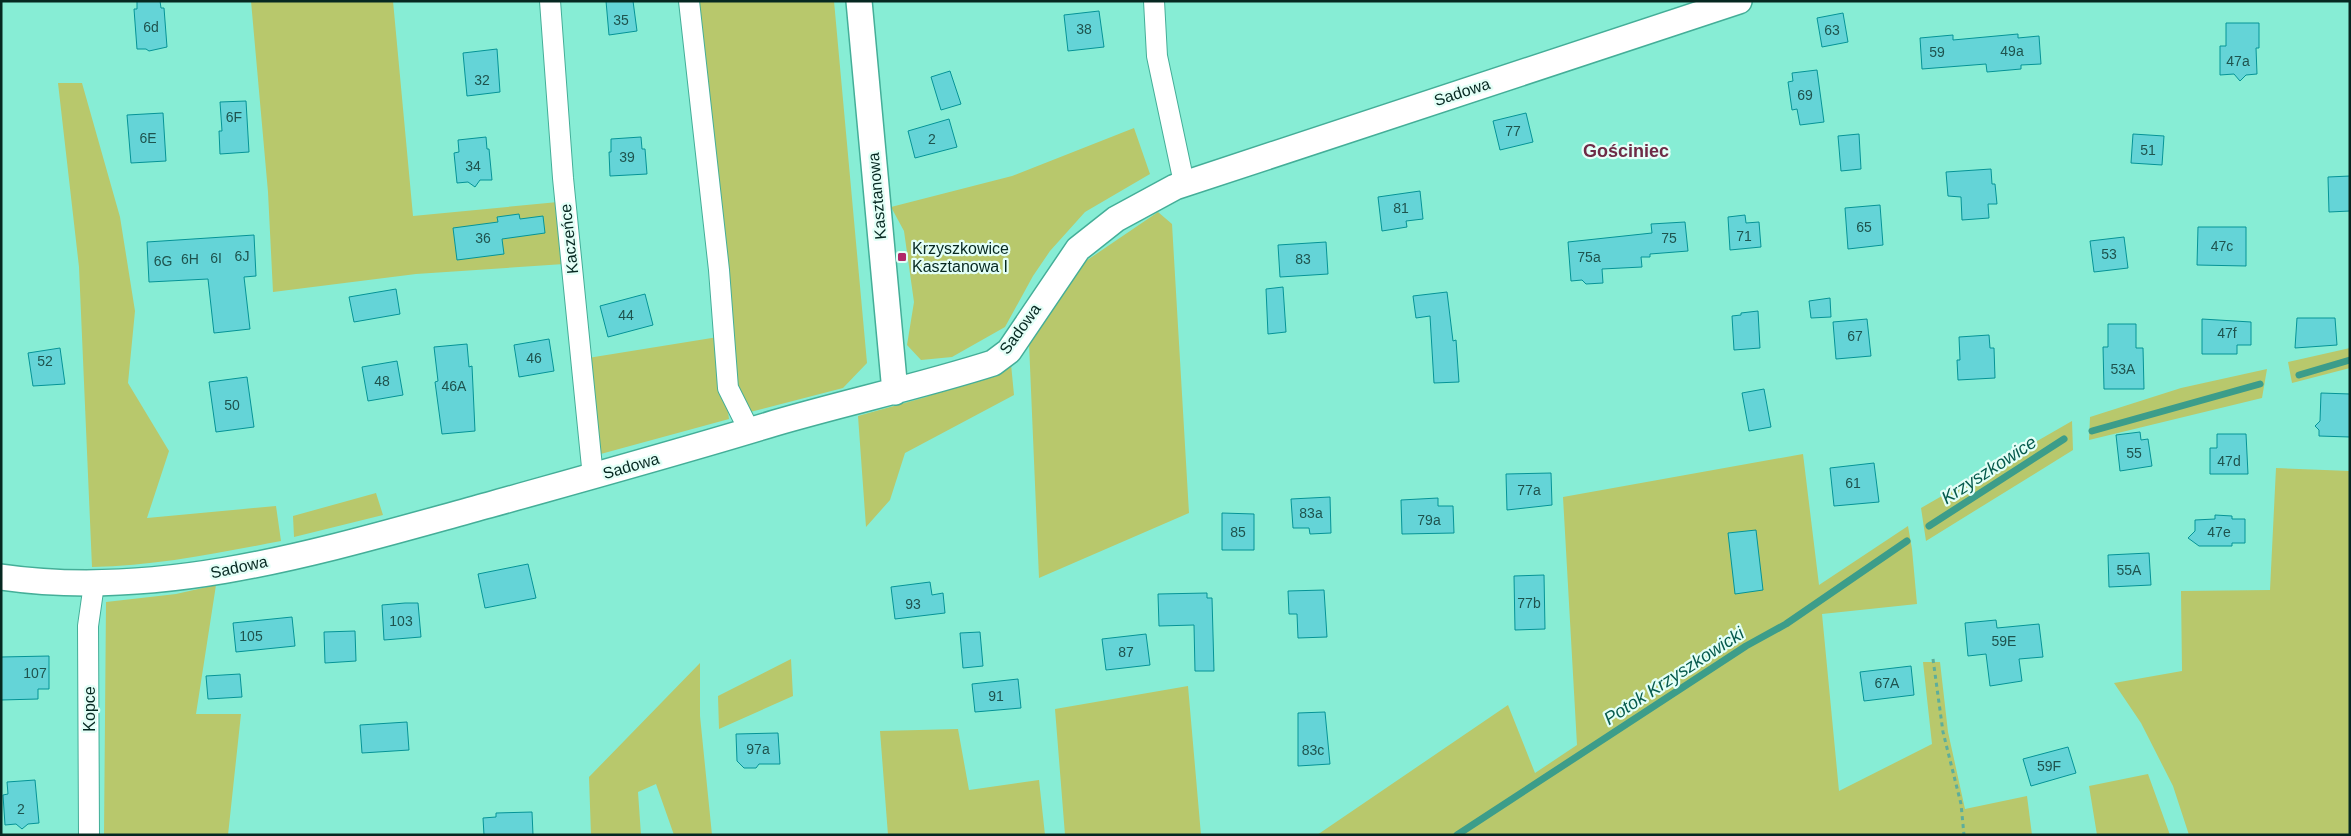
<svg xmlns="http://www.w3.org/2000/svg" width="2351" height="836" font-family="Helvetica,sans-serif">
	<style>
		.green { fill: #b8c86c }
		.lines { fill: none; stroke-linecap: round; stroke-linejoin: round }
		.stream { stroke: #3c9d8a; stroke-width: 7 }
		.building { fill: #64d4d7; stroke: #059497 }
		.minor-casing { stroke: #44ae98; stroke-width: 22 }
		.tertiary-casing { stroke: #44ae98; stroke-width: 28 }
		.path { stroke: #5dae9b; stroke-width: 3; stroke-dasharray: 4 4; stroke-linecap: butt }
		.minor { stroke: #fff; stroke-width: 20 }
		.tertiary { stroke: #fff; stroke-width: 25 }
		.poi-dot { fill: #b12869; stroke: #e3fff7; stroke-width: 2 }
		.labels { text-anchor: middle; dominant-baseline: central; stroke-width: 4.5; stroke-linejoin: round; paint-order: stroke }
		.number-label { font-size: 14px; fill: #1e534e }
		.street-label { font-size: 16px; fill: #062821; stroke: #e3fff7 }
		.poi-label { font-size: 16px; fill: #062821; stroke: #e3fff7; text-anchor: start }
		.neighbourhood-label { font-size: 18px; font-weight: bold; fill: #6e2b46; stroke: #e3fff7 }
		.water-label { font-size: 18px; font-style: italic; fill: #075b4d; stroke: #e3fff7 }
	</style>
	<rect width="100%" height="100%" fill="#87edd5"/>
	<path class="green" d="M251 1H393L413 216 558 202 564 264 416 274 273 292 268 192Z
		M698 1H834L867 363 843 388 750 412 736 385Z
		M58 83H82L120 217 135 311 128 383 169 451 147 518 276 506 281 541C218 553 156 566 92 567L79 267Z
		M1134 128 1150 174 1085 212 1050 251 1033 276 1005 327 952 357 921 360 907 345 914 302 904 231 891 207 1012 176Z
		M1158 212 1172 224 1189 513 1039 578 1029 343 1080 265Z
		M718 337 729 419 597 455 588 358Z
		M2350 348V368L2292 383 2288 362Z
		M1011 364 1014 395 905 453 890 500 866 527 858 416 926 397Z
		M2267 369 2262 398 2089 440 2090 417 2181 388Z
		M2072 421 2073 450 1926 541 1921 508Z
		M1803 454 1819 585 1908 526 1912 549 1917 604 1822 614 1839 791 1932 744 1923 662H1940L1948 732 1965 809 2027 796 2032 835H1317L1508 705 1535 773 1577 745 1563 497Z
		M2276 468 2350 471V835H2189L2173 786 2141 723 2114 683 2182 671 2181 591 2270 590Z
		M376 493 383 515 294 537 293 516Z
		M216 585 196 714H241L228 835H104L106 602 176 594Z
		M791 659 793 696 719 729 718 696Z
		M700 663V716L712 835H674L656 784 638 792 641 835H591L589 777Z
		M1188 686 1201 835H1065L1055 709Z
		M958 729 969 790 1039 780 1045 835H888L880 731Z
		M2148 774 2170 835H2097L2089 786Z"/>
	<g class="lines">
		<path class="stream" d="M2299 375 2350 360
			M2092 431 2260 384
			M1929 526 2064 439
			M1457 835 1746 646 1786 624 1907 541"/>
	</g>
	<path class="building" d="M137 1H160L161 8H164L167 47 149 51 146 49H137L134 9H137Z
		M606 1H633L637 31 609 35Z
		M1099 11 1104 47 1068 51 1064 15Z
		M1843 13 1848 42 1822 47 1817 18Z
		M2226 23H2259V48H2256L2257 74 2246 75 2240 81 2234 74 2220 75V46H2226Z
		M2018 34V38L2039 36 2041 64 2021 65V69L1987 72 1986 64 1922 69 1920 38 1953 35V40Z
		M497 49 500 92 467 96 463 53Z
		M1817 70 1824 122 1800 125 1797 109 1792 110 1788 82 1793 81 1792 73Z
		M950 71 961 104 941 110 931 77Z
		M246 101 249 152 220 154 219 131H222L220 102Z
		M163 113 166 161 131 163 127 115Z
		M1526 113 1533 142 1500 150 1493 121Z
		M949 119 957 147 915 158 908 131Z
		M1859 134 1861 169 1841 171 1838 136Z
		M2133 134 2164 136 2162 165 2131 163Z
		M486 137 487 149H489L492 180H480L475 187 468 182 457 183 454 153 459 152 458 140Z
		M641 137 642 149H645L647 174 610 176 609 152H611V139Z
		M1991 169 1992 184H1995L1997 204H1988L1989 218 1962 220 1961 197 1948 196 1946 172Z
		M2350 176V211L2329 212 2328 177Z
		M1420 191 1423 219 1406 221 1407 227 1382 231 1378 197Z
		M1880 205 1883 245 1848 249 1845 208Z
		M519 214 520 219 543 216 545 233 502 239 504 254 457 260 453 228 498 222 497 217Z
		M1745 215 1746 223 1759 222 1761 247 1730 250 1728 217Z
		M1685 222 1688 251 1650 254V257H1641L1642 267 1602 269 1603 283 1586 284 1582 280 1571 281 1568 242 1652 233 1651 224Z
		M2198 227H2246V266L2197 265Z
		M254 235 256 276 244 277 250 329 214 333 208 279 149 282 147 242Z
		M2124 237 2128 268 2094 272 2090 241Z
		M1326 242 1328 274 1280 277 1278 245Z
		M1283 287 1286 332 1268 334 1266 289Z
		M396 289 400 314 354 322 349 297Z
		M1447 292 1453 341 1456 340 1459 382 1434 383 1430 316 1416 318 1413 296Z
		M645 294 653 325 608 337 600 306Z
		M1830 298 1831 317 1811 318 1809 301Z
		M1758 311 1760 348 1734 350 1732 316 1741 315V313Z
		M2297 318H2335L2337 345 2295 348Z
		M1867 319 1871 356 1836 359 1833 322Z
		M2202 319 2251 322V345H2237V354H2202Z
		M2108 324H2136V348H2143L2144 389H2104L2103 347H2108Z
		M1989 335 1990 348H1994L1995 378 1958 380 1957 360H1960L1959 337Z
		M549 339 554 371 519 377 514 345Z
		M467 344 469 367 472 366 475 431 442 434 435 382 438 381 434 347Z
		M60 348 65 384 33 386 28 353Z
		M397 361 403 395 368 401 362 367Z
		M247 377 254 427 216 432 209 382Z
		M1764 389 1771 427 1749 431 1742 393Z
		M2321 393 2350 394V437L2319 436V430L2315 426 2320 421Z
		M2140 432 2141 440 2148 439 2152 466 2120 471 2116 435Z
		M2217 434H2246L2248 474H2210V448H2217Z
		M1874 463 1879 502 1834 506 1830 468Z
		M1551 473 1552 505 1507 510 1506 474Z
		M1330 497 1331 533 1310 534 1309 528H1293L1291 499Z
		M1438 498V506H1453L1454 533 1402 534 1401 500Z
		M1222 513 1254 514V550H1222Z
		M2215 515 2232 516V519H2245V543H2232V546H2199L2188 538 2195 531V520L2215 519Z
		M1756 530 1763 590 1735 594 1728 533Z
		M2149 553 2151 585 2109 587 2108 555Z
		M528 564 536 598 485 608 478 574Z
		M1544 575 1545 629 1515 630 1514 576Z
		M930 582 932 595 943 593 945 613 895 619 891 587Z
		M1324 590 1327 637 1298 638 1297 614H1289L1288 591Z
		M1207 593V598H1212L1214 671H1195L1194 625 1159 626 1158 594Z
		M405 603H418L421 637 384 640 382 605Z
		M292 617 295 646 236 652 233 623Z
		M1996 620 1997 628 2039 624 2043 657 2019 659 2022 681 1990 686 1986 654 1968 656 1965 623Z
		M355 631 356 661 325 663 324 632Z
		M980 632 983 666 963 668 960 633Z
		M1146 634 1150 665 1106 670 1102 639Z
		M49 656V689H38V699L1 700V657Z
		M1911 666 1914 695 1864 701 1860 672Z
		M240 674 242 697 208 699 206 676Z
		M1018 679 1021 708 975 712 972 684Z
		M1325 712 1330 764 1298 766V713Z
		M407 722 409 750 362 753 360 725Z
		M778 733 780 764H759L756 768H744L737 761 736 734Z
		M2068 747 2076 773 2031 786 2023 759Z
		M35 780 39 823 28 824 22 829 16 824 5 825 3 795 8 794 7 782Z
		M532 812 533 835H484L483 818 496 817V813Z"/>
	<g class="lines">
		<defs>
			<path id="minor" d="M550 1 563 178 593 477
				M689 1 719 270 728 388 750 432
				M1154 1 1157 56 1184 183
				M89 835 88 626 94 584"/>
			<path id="tertiary" d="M859 1 895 392
				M1 577C167 601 331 548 489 505 585 478 680 452 775 423 847 402 921 386 993 363L1009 351 1078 249 1116 219 1175 187 1739 1"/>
		</defs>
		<use href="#minor" class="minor-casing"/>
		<use href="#tertiary" class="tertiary-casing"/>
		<path class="path" d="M1933 659 1943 732 1961 804 1964 835"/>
		<use href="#minor" class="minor"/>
		<use href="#tertiary" class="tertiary"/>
	</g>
	<rect class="poi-dot" x="897" y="252" width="10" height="10" rx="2.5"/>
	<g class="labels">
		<g class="number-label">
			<text x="621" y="20">35</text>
			<text x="151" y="27">6d</text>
			<text x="1084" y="29">38</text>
			<text x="1832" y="30">63</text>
			<text x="2012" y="51">49a</text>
			<text x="1937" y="52">59</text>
			<text x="2238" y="61">47a</text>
			<text x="482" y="80">32</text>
			<text x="1805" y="95">69</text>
			<text x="234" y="117">6F</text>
			<text x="1513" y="131">77</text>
			<text x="148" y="138">6E</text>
			<text x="932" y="139">2</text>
			<text x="2148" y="150">51</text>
			<text x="627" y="157">39</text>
			<text x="473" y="166">34</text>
			<text x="1401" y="208">81</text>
			<text x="1864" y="227">65</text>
			<text x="1744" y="236">71</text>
			<text x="483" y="238">36</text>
			<text x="1669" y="238">75</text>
			<text x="2222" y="246">47c</text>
			<text x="2109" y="254">53</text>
			<text x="242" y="256">6J</text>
			<text x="1589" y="257">75a</text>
			<text x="216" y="258">6I</text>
			<text x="190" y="259">6H</text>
			<text x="1303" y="259">83</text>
			<text x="163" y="261">6G</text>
			<text x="626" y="315">44</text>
			<text x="2227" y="333">47f</text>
			<text x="1855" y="336">67</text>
			<text x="534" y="358">46</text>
			<text x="45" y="361">52</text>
			<text x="2123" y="369">53A</text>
			<text x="382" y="381">48</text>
			<text x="454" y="386">46A</text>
			<text x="232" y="405">50</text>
			<text x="2134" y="453">55</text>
			<text x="2229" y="461">47d</text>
			<text x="1853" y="483">61</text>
			<text x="1529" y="490">77a</text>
			<text x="1311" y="513">83a</text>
			<text x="1429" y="520">79a</text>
			<text x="1238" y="532">85</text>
			<text x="2219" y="532">47e</text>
			<text x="2129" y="570">55A</text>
			<text x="1529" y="603">77b</text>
			<text x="913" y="604">93</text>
			<text x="401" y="621">103</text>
			<text x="251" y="636">105</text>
			<text x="2004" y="641">59E</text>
			<text x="1126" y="652">87</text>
			<text x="35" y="673">107</text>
			<text x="1887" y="683">67A</text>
			<text x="996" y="696">91</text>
			<text x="758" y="749">97a</text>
			<text x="1313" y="750">83c</text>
			<text x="2049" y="766">59F</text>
			<text x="21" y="809">2</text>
		</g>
		<g class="street-label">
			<text transform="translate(1462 92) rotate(-18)">Sadowa</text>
			<text transform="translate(877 196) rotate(-95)">Kasztanowa</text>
			<text transform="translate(569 239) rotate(-96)">Kaczeńce</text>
			<text transform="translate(1020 329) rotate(-54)">Sadowa</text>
			<text transform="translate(631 466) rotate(-16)">Sadowa</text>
			<text transform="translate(239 567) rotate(-12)">Sadowa</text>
			<text transform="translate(89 709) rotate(-90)">Kopce</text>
		</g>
		<g class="poi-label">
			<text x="912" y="248">Krzyszkowice<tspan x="912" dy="18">Kasztanowa I</tspan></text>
		</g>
		<g class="neighbourhood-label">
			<text x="1626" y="151">Gościniec</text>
		</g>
		<g class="water-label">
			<text transform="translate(1989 470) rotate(-33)">Krzyszkowice</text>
			<text transform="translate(1674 676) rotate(-33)">Potok Krzyszkowicki</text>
		</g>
	</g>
	<rect width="2351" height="836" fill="none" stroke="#062821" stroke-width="5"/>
</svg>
